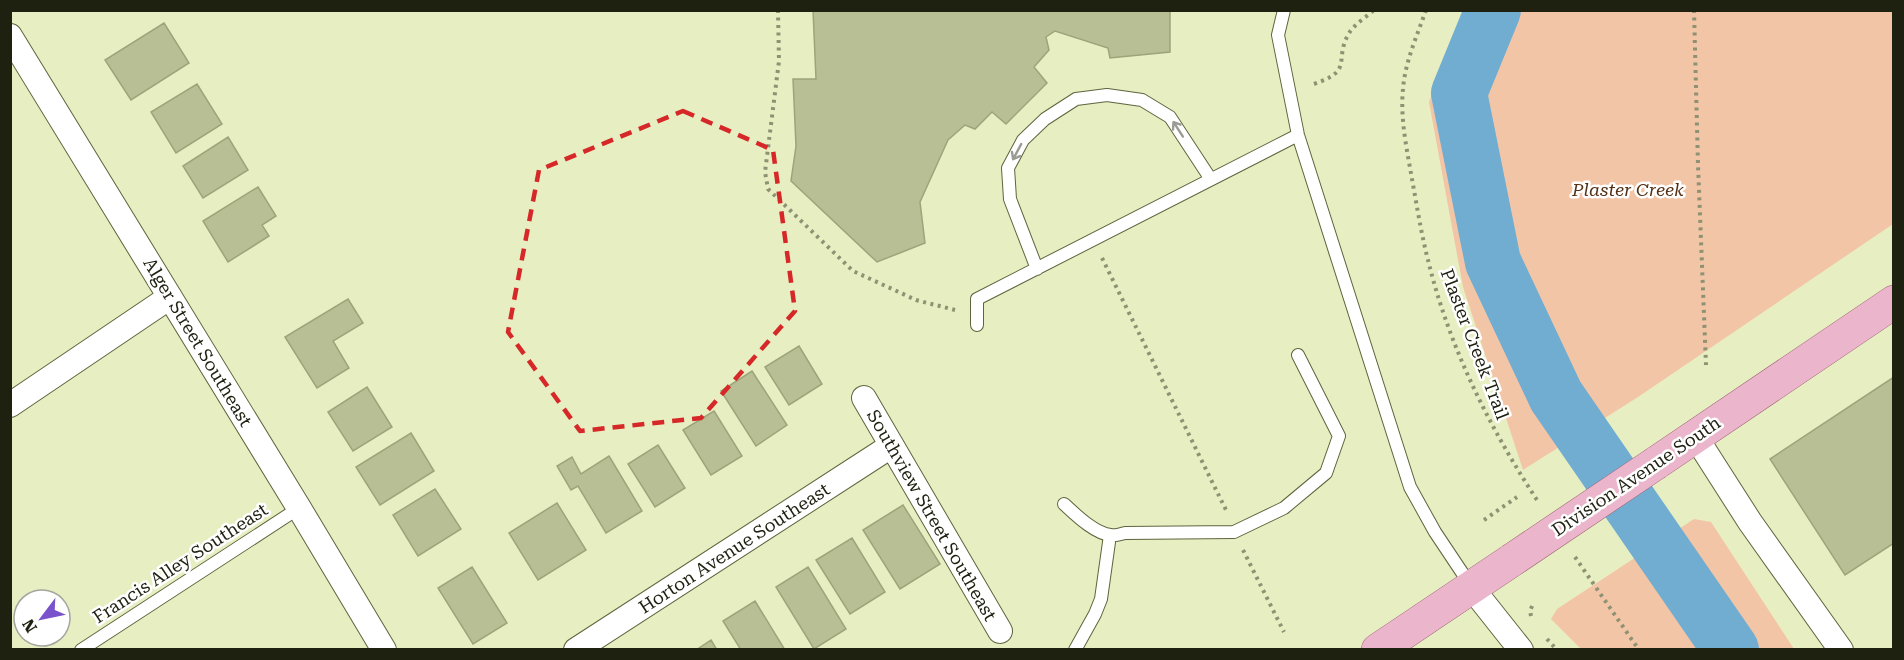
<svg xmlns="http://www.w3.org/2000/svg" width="1904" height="660" font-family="'Roboto Serif',serif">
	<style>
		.green { fill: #f3c5a7 }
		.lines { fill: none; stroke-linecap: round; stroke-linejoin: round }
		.river { stroke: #70add1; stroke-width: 56 }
		.building { fill: #b8bf94; stroke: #9da47a; stroke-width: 1.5 }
		.service-casing { stroke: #5f643d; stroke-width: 14 }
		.minor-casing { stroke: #5f643d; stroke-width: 26 }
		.primary-casing { stroke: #9a6173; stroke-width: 34 }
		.path { stroke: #8e9273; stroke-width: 4; stroke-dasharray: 3 4.5; stroke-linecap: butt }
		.service { stroke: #fff; stroke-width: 12 }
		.minor { stroke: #fff; stroke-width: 24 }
		.primary { stroke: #ebb5cb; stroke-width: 33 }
		.primary-bridge-casing { stroke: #9a6173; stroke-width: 34; stroke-linecap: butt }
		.primary-bridge { stroke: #ebb5cb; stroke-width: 33 }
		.oneway { stroke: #9a9b93 }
		.marked { fill: none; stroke: #d62828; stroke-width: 4.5; stroke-dasharray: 12 8; stroke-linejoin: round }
		.labels { text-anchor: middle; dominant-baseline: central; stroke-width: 5; stroke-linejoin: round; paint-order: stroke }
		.park-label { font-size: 18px; font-style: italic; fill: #543014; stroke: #fff }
		.street-label { font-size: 18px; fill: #1e2010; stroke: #fff }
	</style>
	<rect width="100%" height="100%" fill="#e7eec2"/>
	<path class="green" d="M1465 11H1893V224L1638 397 1523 470 1463 287 1429 102Z
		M1694 519 1711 522 1794 649H1581L1551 619 1557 609Z"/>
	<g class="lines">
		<path class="river" d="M1493 10 1459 93 1493 262 1556 396 1731 650"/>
	</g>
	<path class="building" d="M813 10H1170V52L1110 58 1108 48 1055 31 1046 37 1049 50 1034 67 1047 83 1006 124 992 112 975 129 965 125 948 140 920 202 925 243 877 262 791 181 796 146 793 79H816Z
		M164 23 189 63 131 100 105 60Z
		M197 84 222 124 176 153 151 112Z
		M228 137 248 170 203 198 183 166Z
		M258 187 276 216 262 225 269 236 228 262 203 221Z
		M348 299 363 323 333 341 349 368 317 388 285 337Z
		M799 346 822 384 789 405 765 367Z
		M752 371 787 425 756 446 721 391Z
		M1894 377V543L1845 575 1770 459Z
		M367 387 392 427 353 451 328 412Z
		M714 411 742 456 711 475 683 430Z
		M411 433 434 471 380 505 356 467Z
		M658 445 685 488 655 507 628 464Z
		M609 456 642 511 606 533 578 486 571 490 557 466 572 457 581 474Z
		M435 489 461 529 418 556 393 515Z
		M557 503 586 550 538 580 509 533Z
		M903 505 940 564 900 589 863 530Z
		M852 538 885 592 850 614 816 560Z
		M472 567 507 623 473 644 438 588Z
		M808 567 846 629 814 649 776 587Z
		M755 601 785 650H741L723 621Z
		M711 640 717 650H696Z"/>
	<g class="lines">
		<defs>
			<path id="service" d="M1284 10 1278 35 1298 135 1410 487 1435 532 1471 586
				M1037 269 1010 199 1008 168 1023 140 1045 119 1076 99 1107 95 1142 100 1170 117 1210 178
				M977 325V299L1298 135
				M1064 504C1075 514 1095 534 1111 535 1115 536 1121 534 1125 533L1234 532 1284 508 1326 473 1339 436 1298 355
				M81 650 299 508
				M1075 650 1095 614 1101 599 1110 535"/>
			<path id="minor" d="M10 36 299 508 384 650
				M864 398 1000 631
				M10 405 170 297
				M1695 436 1750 522 1841 650
				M1471 587 1521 650
				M576 650 891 446"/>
			<path id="primary" d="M1656 463 1894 302
				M1378 650 1512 560"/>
		</defs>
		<use href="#service" class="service-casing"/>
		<use href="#minor" class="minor-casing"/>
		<use href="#primary" class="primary-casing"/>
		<path class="path" d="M778 10 779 61 765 172 768 189 853 271 916 300 955 310
			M1426 10C1417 36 1405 62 1403 89 1400 119 1407 150 1412 179 1417 206 1421 233 1428 260 1449 347 1490 429 1539 503
			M1694 10 1698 165 1706 365
			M1314 84C1355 70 1333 61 1349 33 1355 24 1366 17 1374 10
			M1102 258 1226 510
			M1484 520 1517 497
			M1243 550 1284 632
			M1575 557 1639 650
			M1531 616 1530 611 1533 604
			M1547 639 1557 650"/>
		<use href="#service" class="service"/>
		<use href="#minor" class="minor"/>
		<use href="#primary" class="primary"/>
		<defs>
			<path id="primary-bridge" d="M1512 560 1656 463"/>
		</defs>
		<use href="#primary-bridge" class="primary-bridge-casing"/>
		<use href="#primary-bridge" class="primary-bridge"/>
	</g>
	<defs><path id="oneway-shaft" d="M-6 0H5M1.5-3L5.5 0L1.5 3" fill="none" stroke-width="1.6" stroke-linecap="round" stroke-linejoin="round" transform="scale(1.5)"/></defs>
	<g class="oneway">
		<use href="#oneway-shaft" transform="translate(1178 129) rotate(-123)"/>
		<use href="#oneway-shaft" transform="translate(1017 152) rotate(118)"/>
	</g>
	<path class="marked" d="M683 111 773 150 795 311 701 418 580 431 508 332 539 170Z"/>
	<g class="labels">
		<g class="park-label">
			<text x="1628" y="189">Plaster Creek</text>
		</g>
		<g class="street-label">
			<text transform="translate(198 342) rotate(59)">Alger Street Southeast</text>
			<text transform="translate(1475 344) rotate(69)">Plaster Creek Trail</text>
			<text transform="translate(1636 476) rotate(-34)">Division Avenue South</text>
			<text transform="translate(932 515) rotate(60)">Southview Street Southeast</text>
			<text transform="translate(734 548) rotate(-33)">Horton Avenue Southeast</text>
			<text transform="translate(180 563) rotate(-33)">Francis Alley Southeast</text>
		</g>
	</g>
	<rect width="1904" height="660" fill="none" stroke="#1e2010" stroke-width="24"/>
	<g transform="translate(42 618) rotate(238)"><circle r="28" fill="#ffffff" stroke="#a5a69f" stroke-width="1.5"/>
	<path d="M0-4.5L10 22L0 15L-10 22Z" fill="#7a52cb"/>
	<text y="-9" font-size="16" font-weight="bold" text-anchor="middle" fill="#1e2010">N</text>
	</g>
</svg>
